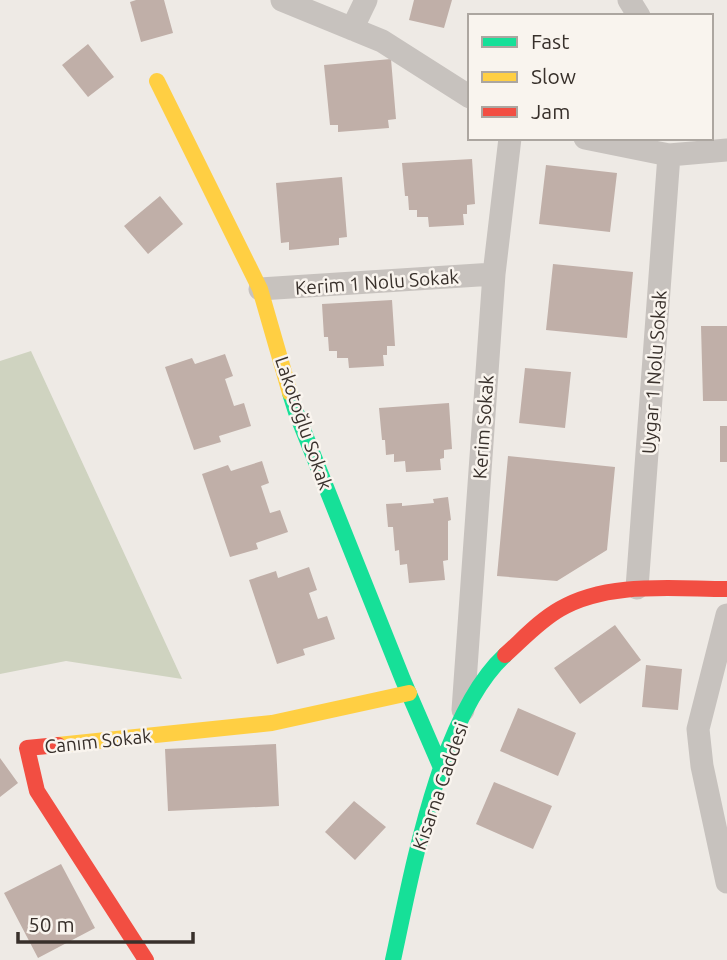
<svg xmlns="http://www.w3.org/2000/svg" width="727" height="960" font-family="Ubuntu,sans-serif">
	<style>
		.green { fill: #cfd3c0 }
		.building { fill: #c0afa8 }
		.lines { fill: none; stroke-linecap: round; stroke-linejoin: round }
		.street { stroke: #c7c2be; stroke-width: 23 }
		.fast { stroke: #16e098; stroke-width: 16 }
		.slow { stroke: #ffcf43; stroke-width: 16 }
		.jam { stroke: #f24e42; stroke-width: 16 }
		.labels { text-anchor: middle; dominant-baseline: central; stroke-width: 5; stroke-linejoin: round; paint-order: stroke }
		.street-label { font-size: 19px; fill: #38302b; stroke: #f9f4ee }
	</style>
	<rect width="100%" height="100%" fill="#eeeae5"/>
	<path class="green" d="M31 351 182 679 66 661 0 674V361Z"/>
	<path class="building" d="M136 0H164L173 33 141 42 130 2Z
		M414 0H452L444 28 409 20Z
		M88 44 114 77 88 97 62 65Z
		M391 59 396 119 388 120 389 128 338 132V125H330L324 65Z
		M472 159 475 204 467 205V214H463L464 225 429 227 428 217H417V210H409L408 196H405L402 163Z
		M546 165 617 173 610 232 539 224Z
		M342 177 347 237 339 238V245L289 250V242L281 243 276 183Z
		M160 196 183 224 148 254 124 226Z
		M553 264 633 272 627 338 546 330Z
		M392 300 395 346H387V355H383L384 366 349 368 348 358H337V351H329L328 337H324L322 304Z
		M701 326H727V401H703Z
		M225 354 233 376 225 379 234 406 244 403 251 426 219 436 221 442 194 450 165 367 192 358 195 364Z
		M525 368 571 372 565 428 519 423Z
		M449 403 452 449 444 450V458L440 459 441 470 406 472 405 461 394 462V454L386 455 385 440H382L379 408Z
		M720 426H727V462H720Z
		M508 456 615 467 607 550 557 581 497 576Z
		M262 461 269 483 261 486 270 513 280 510 288 532 256 543 258 549 230 557 202 474 228 465 231 471Z
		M448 497 451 520 448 521V560L443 561 445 580 409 583 407 564 400 565 399 550 395 551 393 527H388L386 504 402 503V506L434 503 433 499Z
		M309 567 317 590 309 593 318 619 327 616 335 639 303 649 305 655 277 664 249 580 276 571 278 578Z
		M615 625 641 660 580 704 554 668Z
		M646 665 682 669 678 710 642 707Z
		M518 708 576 733 558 776 500 751Z
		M276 744 279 806 168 811 165 749Z
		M0 758 18 783 0 797Z
		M494 782 552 806 533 849 476 824Z
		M354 801 386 827 355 860 325 832Z
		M61 864 95 928 38 958 4 893Z"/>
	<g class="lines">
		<path class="street" d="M282 0 382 41 470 97
			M629 0 639 16
			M352 29 366 0
			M585 138 669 155 727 150
			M260 289 494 274
			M637 588 669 155
			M727 615 698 729 702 766 727 882
			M463 710 494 274 510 138"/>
		<path class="fast" d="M290 393 296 412 403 680 442 770
			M393 960C412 873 439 716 505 655"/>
		<path class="slow" d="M157 81 260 289 290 393
			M58 745 272 723 409 693"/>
		<path class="jam" d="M505 655C523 639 539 621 560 609 608 581 673 589 727 589
			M58 745 27 748 37 791 146 960"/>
	</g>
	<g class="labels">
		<g class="street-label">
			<text transform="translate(377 282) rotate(-4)">Kerim 1 Nolu Sokak</text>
			<text transform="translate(654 372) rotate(-86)">Uygar 1 Nolu Sokak</text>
			<text transform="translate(304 423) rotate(71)">Lakotoğlu Sokak</text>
			<text transform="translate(483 427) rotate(-86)">Kerim Sokak</text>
			<text transform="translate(98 741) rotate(-6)">Canım Sokak</text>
			<text transform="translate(440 786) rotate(-71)">Kisarna Caddesi</text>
		</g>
	</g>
	<rect x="468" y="14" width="245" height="126" fill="#f9f4ee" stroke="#aca6a0" stroke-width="2"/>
	<rect x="482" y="37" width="35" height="10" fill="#16e098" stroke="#aca6a0" stroke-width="2"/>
	<text x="531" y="49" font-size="21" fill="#38302b">Fast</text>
	<rect x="482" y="72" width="35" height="10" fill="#ffcf43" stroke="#aca6a0" stroke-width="2"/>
	<text x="531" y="84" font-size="21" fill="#38302b">Slow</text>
	<rect x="482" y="107" width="35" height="10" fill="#f24e42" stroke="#aca6a0" stroke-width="2"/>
	<text x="531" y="119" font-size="21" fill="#38302b">Jam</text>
	<path d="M18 932v10h175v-10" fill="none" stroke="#38302b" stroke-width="3.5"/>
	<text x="28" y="932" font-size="21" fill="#38302b" stroke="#f9f4ee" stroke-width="5" paint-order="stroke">50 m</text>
</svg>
